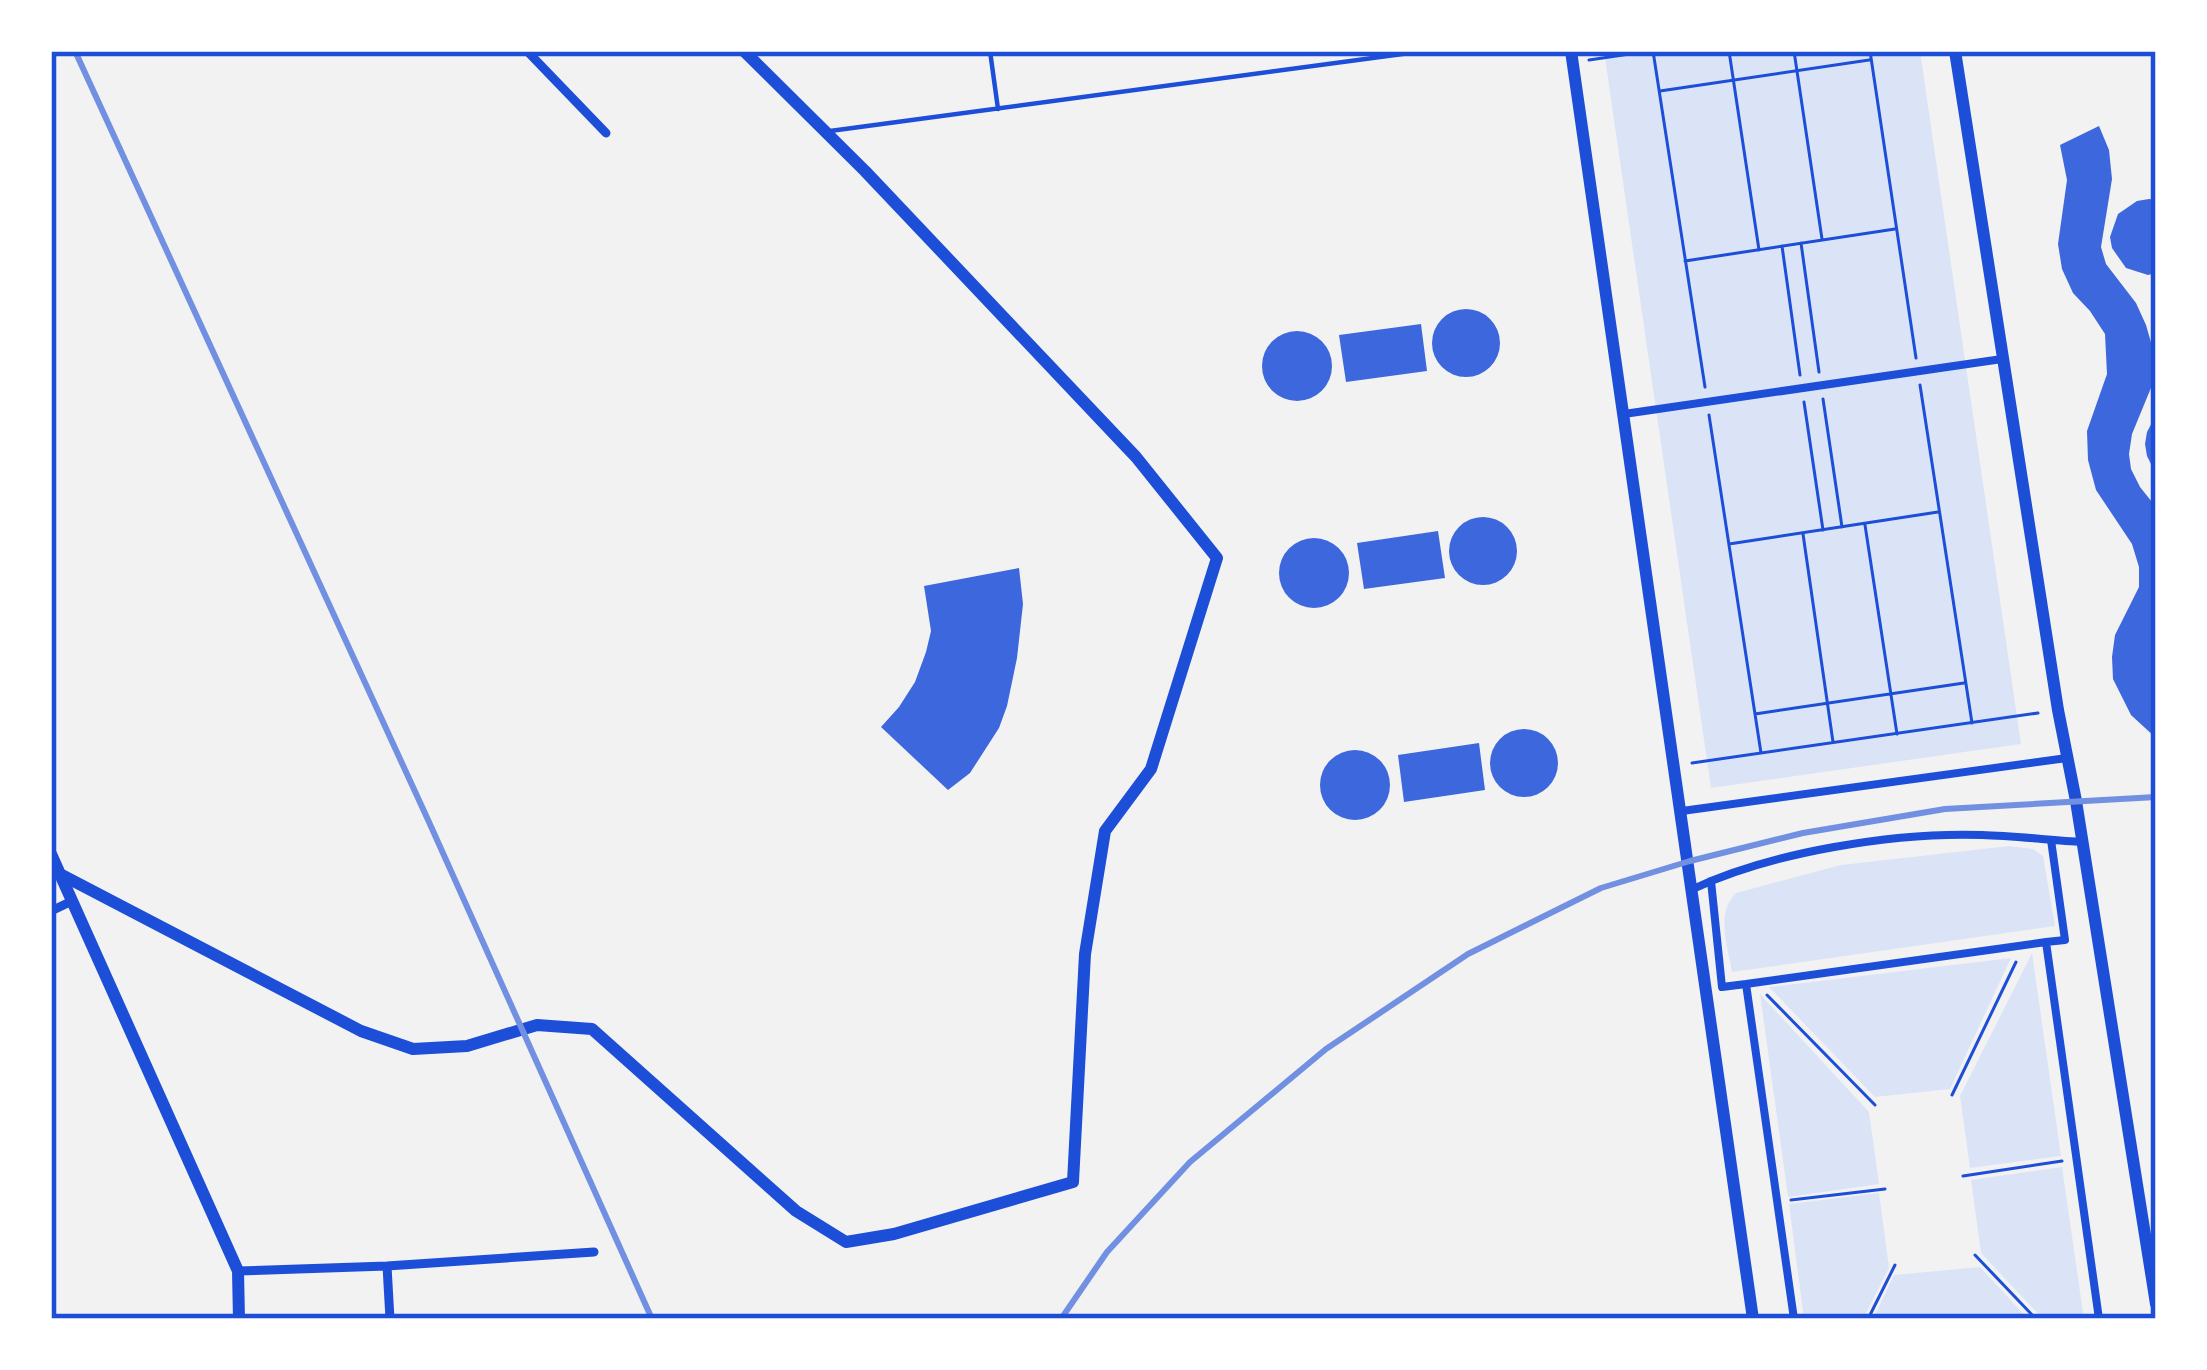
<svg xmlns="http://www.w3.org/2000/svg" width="2207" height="1370" font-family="'DM Sans',sans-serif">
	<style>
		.green { fill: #dbe4f7 }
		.building { fill: #3d67dc }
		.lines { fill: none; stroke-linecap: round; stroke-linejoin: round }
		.path { stroke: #1d4ed8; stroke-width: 3 }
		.service { stroke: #1d4ed8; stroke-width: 4.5 }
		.pedestrian { stroke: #1d4ed8; stroke-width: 8 }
		.minor { stroke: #1d4ed8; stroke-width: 9 }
		.tertiary { stroke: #1d4ed8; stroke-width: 12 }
		.rail { stroke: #7290e2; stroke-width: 6 }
		.neatline { fill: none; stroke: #1d4ed8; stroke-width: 4.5 }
	</style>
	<rect width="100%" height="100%" fill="#f2f2f2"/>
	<path class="green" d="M1604 51H1920L2021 744 1711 788Z
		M2009 846 2033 849 2043 856 2055 926 1732 972C1728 947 1715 913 1736 893L1841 865Z
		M2032 953 2061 1156 1970 1168 1960 1096Z
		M2011 958 1950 1089 1875 1097 1769 987Z
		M1760 994 1869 1112 1879 1184 1788 1197Z
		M2062 1167 2084 1319H2043L1981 1253 1971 1180Z
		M1879 1193 1889 1268 1863 1319H1804L1789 1204Z
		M1980 1267 2028 1319H1873L1894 1275Z"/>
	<path class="building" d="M2099 126 2109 150 2112 179 2101 247 2106 264 2136 303 2146 325 2154 353 2153 383 2132 434 2129 454 2131 469 2140 487 2156 507V738L2131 715 2113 679 2112 657 2115 635 2139 587V567L2132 544 2096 490 2088 460 2087 431 2107 374 2105 334 2090 311 2073 293 2062 269 2058 244 2067 180 2060 145Z
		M2149 199 2156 200V273L2148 275 2126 268 2112 248 2110 237 2118 214 2137 201Z
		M1432 343a34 34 0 1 1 68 0a34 34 0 1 1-68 0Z
		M1421 324 1427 371 1346 382 1339 335Z
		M1262 366a35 35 0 1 1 70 0a35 35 0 1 1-70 0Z
		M2156 415V474L2147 456 2145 444 2147 432Z
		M1449 551a34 34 0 1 1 68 0a34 34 0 1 1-68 0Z
		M1438 531 1445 578 1364 589 1357 543Z
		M1279 573a35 35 0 1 1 70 0a35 35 0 1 1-70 0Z
		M1019 568 1023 604 1017 658 1007 706 999 728 970 773 948 790 881 727 899 707 915 682 926 652 931 631 924 586Z
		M1490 763a34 34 0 1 1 68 0a34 34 0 1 1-68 0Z
		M1479 743 1485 790 1404 802 1398 755Z
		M1320 785a35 35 0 1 1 70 0a35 35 0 1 1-70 0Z"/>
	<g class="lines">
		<path class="path" d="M1653 51 1705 387
			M1729 51 1759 250
			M1794 51 1822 239
			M1870 51 1916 358
			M1589 60 1650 51
			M1660 91 1869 60
			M1801 243 1819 372
			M1782 246 1800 375
			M1685 261 1895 229
			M1920 385 1972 723
			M1823 399 1842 527
			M1804 402 1823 530
			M1709 415 1761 753
			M1865 525 1897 734
			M1803 534 1833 742
			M1729 544 1938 512
			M1755 714 1964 683
			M1692 763 2038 713
			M1767 995 1875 1105
			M1952 1095 2016 962
			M1963 1176 2062 1161
			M1791 1200 1885 1189
			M1975 1255 2036 1319
			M1868 1319 1895 1265"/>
		<path class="service" d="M990 51 998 109
			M830 131 1425 51"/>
		<path class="pedestrian" d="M1624 414 2002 359
			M1682 811 2067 758
			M1711 881 1722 987 1746 984
			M1693 889C1772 852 1894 832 1982 835 2015 836 2049 840 2083 842
			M2046 942 2065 940 2051 840
			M1794 1319 1746 984 2046 942 2099 1319"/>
		<path class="minor" d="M527 51 606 133
			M51 911 72 901
			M387 1266 390 1319
			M238 1271 387 1266 594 1252"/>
		<path class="tertiary" d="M1571 51 1753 1319
			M1955 51 2058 710 2076 801 2156 1304
			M51 854 238 1271 239 1319
			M60 874 361 1031 413 1049 467 1046 537 1025 592 1029 796 1211 846 1242 894 1234 1073 1182 1085 954 1105 831 1151 769 1217 558 1136 457 865 171 744 51"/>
		<path class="rail" d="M75 51 429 822 652 1319
			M1061 1319 1107 1252 1190 1162 1326 1049 1468 954 1601 888 1690 861 1803 833 1945 809 2156 797"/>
	</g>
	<rect width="2207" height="1370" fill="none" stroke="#ffffff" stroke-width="108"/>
	<rect x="54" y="54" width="2099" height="1262" class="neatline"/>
</svg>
